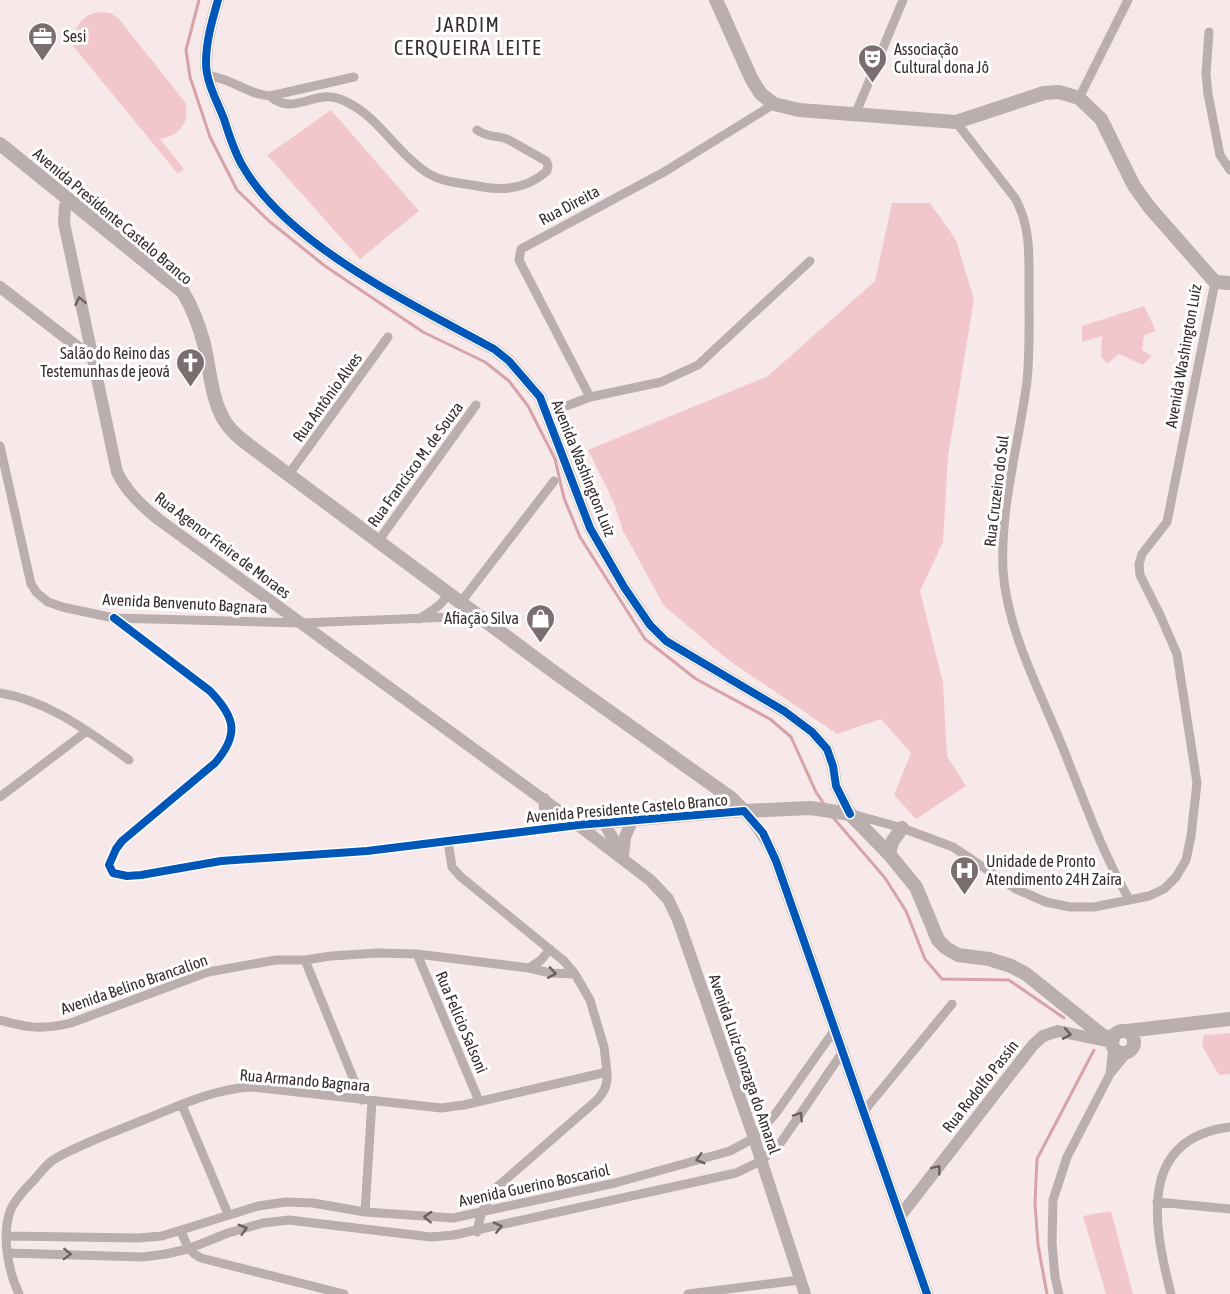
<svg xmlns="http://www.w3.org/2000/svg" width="1230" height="1294" font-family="'Asap Condensed',sans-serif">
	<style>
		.green { fill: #f2c7cb }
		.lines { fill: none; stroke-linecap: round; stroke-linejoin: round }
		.stream { stroke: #d7a2a8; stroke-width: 3 }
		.minor { stroke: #bbaeaf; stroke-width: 9 }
		.tertiary { stroke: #bbaeaf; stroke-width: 12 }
		.secondary { stroke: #bbaeae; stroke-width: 14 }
		.cycleway-casing { stroke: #fff; stroke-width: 11 }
		.cycleway { stroke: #0057b8; stroke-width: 8 }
		.oneway { stroke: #6b6061 }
		.labels { text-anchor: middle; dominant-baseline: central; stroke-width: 6; stroke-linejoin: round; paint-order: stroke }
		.poi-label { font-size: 16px; fill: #362c2d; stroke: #fff; text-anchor: start }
		.street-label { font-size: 16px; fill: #362c2d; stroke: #fff }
		.quarter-label { font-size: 20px; letter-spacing: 1.5px; fill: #362c2d; stroke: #fff }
	</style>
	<rect width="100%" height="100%" fill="#f7e9ea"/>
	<path class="green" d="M101 12 110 13 118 18 185 102C191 121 180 136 160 139L184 169 178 174 64 35 71 29 75 33C79 20 87 13 101 12Z
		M331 110 419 211 360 259 267 155Z
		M892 203H930L956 240 974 299 948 457 943 542 920 591 943 683 947 756 966 786 916 819 894 795 911 753 881 719 837 734 727 659 664 606 623 531 614 503 588 450 768 376 875 281Z
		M1144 306 1156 331 1144 335 1142 350 1152 356 1143 365 1119 354 1107 364 1101 356 1102 336 1082 342V326Z
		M1230 1033V1074L1219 1075 1202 1046 1204 1035Z
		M1111 1211 1133 1294H1106L1083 1216Z"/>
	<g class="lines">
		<path class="stream" d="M199 0 186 50 190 77 210 137 237 190 269 221 325 266 423 332 485 362 509 381 528 406 555 459 564 498 580 537 645 639 696 679 770 719 791 737 816 792 824 804
			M831 815 885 878 906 911 925 959 942 979 1009 980 1064 1018
			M1047 1294 1038 1245 1035 1203 1037 1159 1094 1050"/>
		<path class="minor" d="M1209 32 1206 74 1208 94 1220 155 1230 170
			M207 76C230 77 248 95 270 96L354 77
			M270 96C294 117 314 89 340 99 377 113 394 151 426 172 442 183 465 183 483 187 506 191 529 187 547 171L548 165 546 161 509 140C497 134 489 139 477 130
			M1079 98 1128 0
			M855 115 903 0
			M956 122 1015 198C1031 226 1029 258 1029 290 1029 320 1030 351 1027 381 1019 444 1000 506 1003 570 1007 629 1038 687 1060 741 1082 794 1100 849 1129 899
			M590 397 519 260 521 249 664 172 774 104
			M548 413 590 397 661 382 698 365 810 261
			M0 446 31 584 37 593 48 602 62 607 114 618 301 623 479 616
			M289 474 388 337
			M379 540 476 405
			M461 602 554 481
			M114 618 210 691C235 717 240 734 215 763L122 841 116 849 109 865 113 873 127 876 141 875 221 861 367 851 578 825
			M419 619C431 611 444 605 448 592
			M0 693C49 701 89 732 129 760
			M0 797 87 731
			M852 814 902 828 953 847 1016 889 1046 902 1070 907H1094L1149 896 1164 889 1176 877 1186 860 1191 836 1197 783 1177 654 1160 615 1140 575 1139 564 1142 554 1167 522 1215 282
			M448 841 452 867 461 877 564 961 575 974 590 1000 604 1047 607 1072C608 1084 605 1091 597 1100L496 1188C485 1203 480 1214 477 1232
			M417 954 479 1101
			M305 960 362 1100
			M529 968 541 960 550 949
			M0 1020C28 1028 42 1030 71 1023L208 972 276 960H305L331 956 377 953 417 954 529 968 550 973 575 974
			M1110 1074 1113 1046
			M182 1105 228 1214
			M864 1111 952 1004
			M1157 1202 1230 1209
			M365 1212 372 1101
			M181 1231C186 1243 188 1252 201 1258L344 1294
			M7 1236 138 1238 162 1236 258 1206 286 1202 313 1203 365 1212 453 1218 615 1183 730 1151 754 1138 776 1113 836 1028
			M8 1253 142 1257 166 1254 188 1249 228 1233 263 1223 289 1220 431 1237 454 1235 736 1173 761 1161 782 1141 844 1050
			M19 1294C8 1271 1 1233 11 1209 16 1198 26 1188 34 1180 40 1173 46 1165 53 1160 77 1145 119 1130 146 1119 180 1105 214 1089 251 1087L441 1108 464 1105 607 1072
			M688 1294 800 1280
			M1059 1294 1055 1277 1052 1243 1053 1200 1067 1157 1110 1074 1129 1051
			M1171 1294C1154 1227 1136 1139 1230 1127"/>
		<path class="tertiary" d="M218 0C212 21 206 41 206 63 206 82 217 101 224 119 229 135 234 151 242 165 288 246 414 305 494 349L509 361 540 397 590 528 624 587 650 625 666 641 784 711 812 732 827 749 833 766 836 786 850 814
			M69 200 65 206 64 223 117 472C127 492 141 505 158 519L578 825 650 880 668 899 678 920 754 1138 805 1294
			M0 287 92 358
			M544 799 547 828
			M604 823 623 856
			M578 825 744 811C758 826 768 841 776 861L927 1294
			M623 856 625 837 632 821
			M901 1215 1033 1045 1043 1036 1058 1031 1111 1042"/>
		<path class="secondary" d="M716 0 752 80 761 94 774 104 799 110 956 122 1044 93 1059 92 1079 98 1101 119 1134 186 1150 208 1215 282 1230 283
			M0 144 183 292C193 309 199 325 204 344 210 369 211 398 224 420 233 435 249 445 262 455L554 672 731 798 744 811 811 808 850 814 889 854 916 887 938 940 946 948 958 955 989 959 1011 966 1026 974 1102 1035 1113 1039
			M889 854 892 842 902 828
			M1127 1031 1230 1019
			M1112 1042a11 11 0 1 1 22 0a11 11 0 1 1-22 0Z"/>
		<defs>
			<path id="cycleway" d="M218 0C212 21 206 41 206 63 206 82 217 101 224 119 229 135 234 151 242 165 288 246 414 305 494 349L509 361 540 397 590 528 624 587 650 625 666 641 784 711 812 732 827 749 833 766 836 786 850 814
				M114 618 210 691C235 717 240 734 215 763L122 841 116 849 109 865 113 873 127 876 141 875 221 861 367 851 578 825 744 811 763 833 776 861 927 1294"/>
		</defs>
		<use href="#cycleway" class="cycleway-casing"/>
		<use href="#cycleway" class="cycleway"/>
	</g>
	<defs><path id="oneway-chevron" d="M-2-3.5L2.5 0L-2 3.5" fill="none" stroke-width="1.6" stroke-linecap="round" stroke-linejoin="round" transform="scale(1.5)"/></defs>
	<g class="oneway">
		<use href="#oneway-chevron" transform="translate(80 301) rotate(-102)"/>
		<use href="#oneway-chevron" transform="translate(552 973) rotate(9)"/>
		<use href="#oneway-chevron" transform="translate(1067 1034) rotate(10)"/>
		<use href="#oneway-chevron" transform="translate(799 1116) rotate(-56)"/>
		<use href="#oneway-chevron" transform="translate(700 1159) rotate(164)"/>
		<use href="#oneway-chevron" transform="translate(937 1169) rotate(-52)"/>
		<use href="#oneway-chevron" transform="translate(428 1217) rotate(-177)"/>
		<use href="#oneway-chevron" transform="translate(498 1227) rotate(-13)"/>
		<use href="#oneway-chevron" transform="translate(243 1229) rotate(-16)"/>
		<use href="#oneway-chevron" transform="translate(67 1254) rotate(2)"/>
	</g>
	<defs>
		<symbol id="office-pin" viewBox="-11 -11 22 30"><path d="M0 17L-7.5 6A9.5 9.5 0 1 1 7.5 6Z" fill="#7a6e6f" stroke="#fff"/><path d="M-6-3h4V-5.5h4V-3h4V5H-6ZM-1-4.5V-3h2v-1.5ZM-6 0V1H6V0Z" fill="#fff"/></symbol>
		<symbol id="theatre-pin" viewBox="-11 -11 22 30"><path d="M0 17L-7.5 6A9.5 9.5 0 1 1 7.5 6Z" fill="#7a6e6f" stroke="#fff"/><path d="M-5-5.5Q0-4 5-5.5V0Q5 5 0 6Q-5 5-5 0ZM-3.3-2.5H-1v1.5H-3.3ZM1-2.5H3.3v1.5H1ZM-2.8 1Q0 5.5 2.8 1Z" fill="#fff"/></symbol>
		<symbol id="church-pin" viewBox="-11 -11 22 30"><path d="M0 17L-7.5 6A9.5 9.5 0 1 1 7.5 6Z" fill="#7a6e6f" stroke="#fff"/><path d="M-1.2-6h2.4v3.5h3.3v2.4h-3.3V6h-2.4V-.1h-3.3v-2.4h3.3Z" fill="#fff"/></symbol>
		<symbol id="shop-pin" viewBox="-11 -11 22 30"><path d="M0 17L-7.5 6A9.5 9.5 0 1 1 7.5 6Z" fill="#7a6e6f" stroke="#fff"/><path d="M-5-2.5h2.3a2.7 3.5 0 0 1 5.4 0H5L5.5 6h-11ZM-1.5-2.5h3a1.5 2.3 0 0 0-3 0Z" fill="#fff"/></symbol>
		<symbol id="hospital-pin" viewBox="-11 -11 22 30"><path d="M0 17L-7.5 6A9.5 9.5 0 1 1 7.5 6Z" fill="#7a6e6f" stroke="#fff"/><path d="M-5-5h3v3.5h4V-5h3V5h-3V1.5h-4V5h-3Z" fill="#fff"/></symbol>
	</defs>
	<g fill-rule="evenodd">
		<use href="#office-pin" x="26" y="20" width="33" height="45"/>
		<use href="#theatre-pin" x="856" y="42" width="33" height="45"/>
		<use href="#church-pin" x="174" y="346" width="33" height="45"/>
		<use href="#shop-pin" x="524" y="602" width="33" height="45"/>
		<use href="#hospital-pin" x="948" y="854" width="33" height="45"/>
	</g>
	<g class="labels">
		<g class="poi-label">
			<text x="63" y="36">Sesi</text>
			<text x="894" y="49">Associação<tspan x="894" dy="18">Cultural dona Jô</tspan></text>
			<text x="170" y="353" text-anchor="end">Salão do Reino das<tspan x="170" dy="18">Testemunhas de jeová</tspan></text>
			<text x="519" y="618" text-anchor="end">Afiação Silva</text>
			<text x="986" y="861">Unidade de Pronto<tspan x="986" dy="18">Atendimento 24H Zaíra</tspan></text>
		</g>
		<g class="street-label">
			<text transform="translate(569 205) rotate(-28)">Rua Direita</text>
			<text transform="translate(113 216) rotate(40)">Avenida Presidente Castelo Branco</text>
			<text transform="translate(1183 356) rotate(-80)">Avenida Washington Luíz</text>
			<text transform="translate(327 397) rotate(-54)">Rua Antônio Alves</text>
			<text transform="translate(415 464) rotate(-54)">Rua Francisco M. de Souza</text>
			<text transform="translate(584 468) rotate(68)">Avenida Washington Luiz</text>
			<text transform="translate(996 491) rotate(-83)">Rua Cruzeiro do Sul</text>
			<text transform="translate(223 545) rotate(37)">Rua Agenor Freire de Moraes</text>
			<text transform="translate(185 603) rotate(3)">Avenida Benvenuto Bagnara</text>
			<text transform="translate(627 808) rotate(-5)">Avenida Presidente Castelo Branco</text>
			<text transform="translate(134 984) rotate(-19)">Avenida Belino Brancalion</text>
			<text transform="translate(462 1022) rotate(67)">Rua Felício Salsoni</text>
			<text transform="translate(745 1064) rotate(71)">Avenida Luiz Gonzaga do Amaral</text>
			<text transform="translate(305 1080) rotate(5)">Rua Armando Bagnara</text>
			<text transform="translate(980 1086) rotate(-52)">Rua Rodolfo Passin</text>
			<text transform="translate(534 1185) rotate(-12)">Avenida Guerino Boscariol</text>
		</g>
		<g class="quarter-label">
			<text x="468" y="24">JARDIM<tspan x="468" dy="23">CERQUEIRA LEITE</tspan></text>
		</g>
	</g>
</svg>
